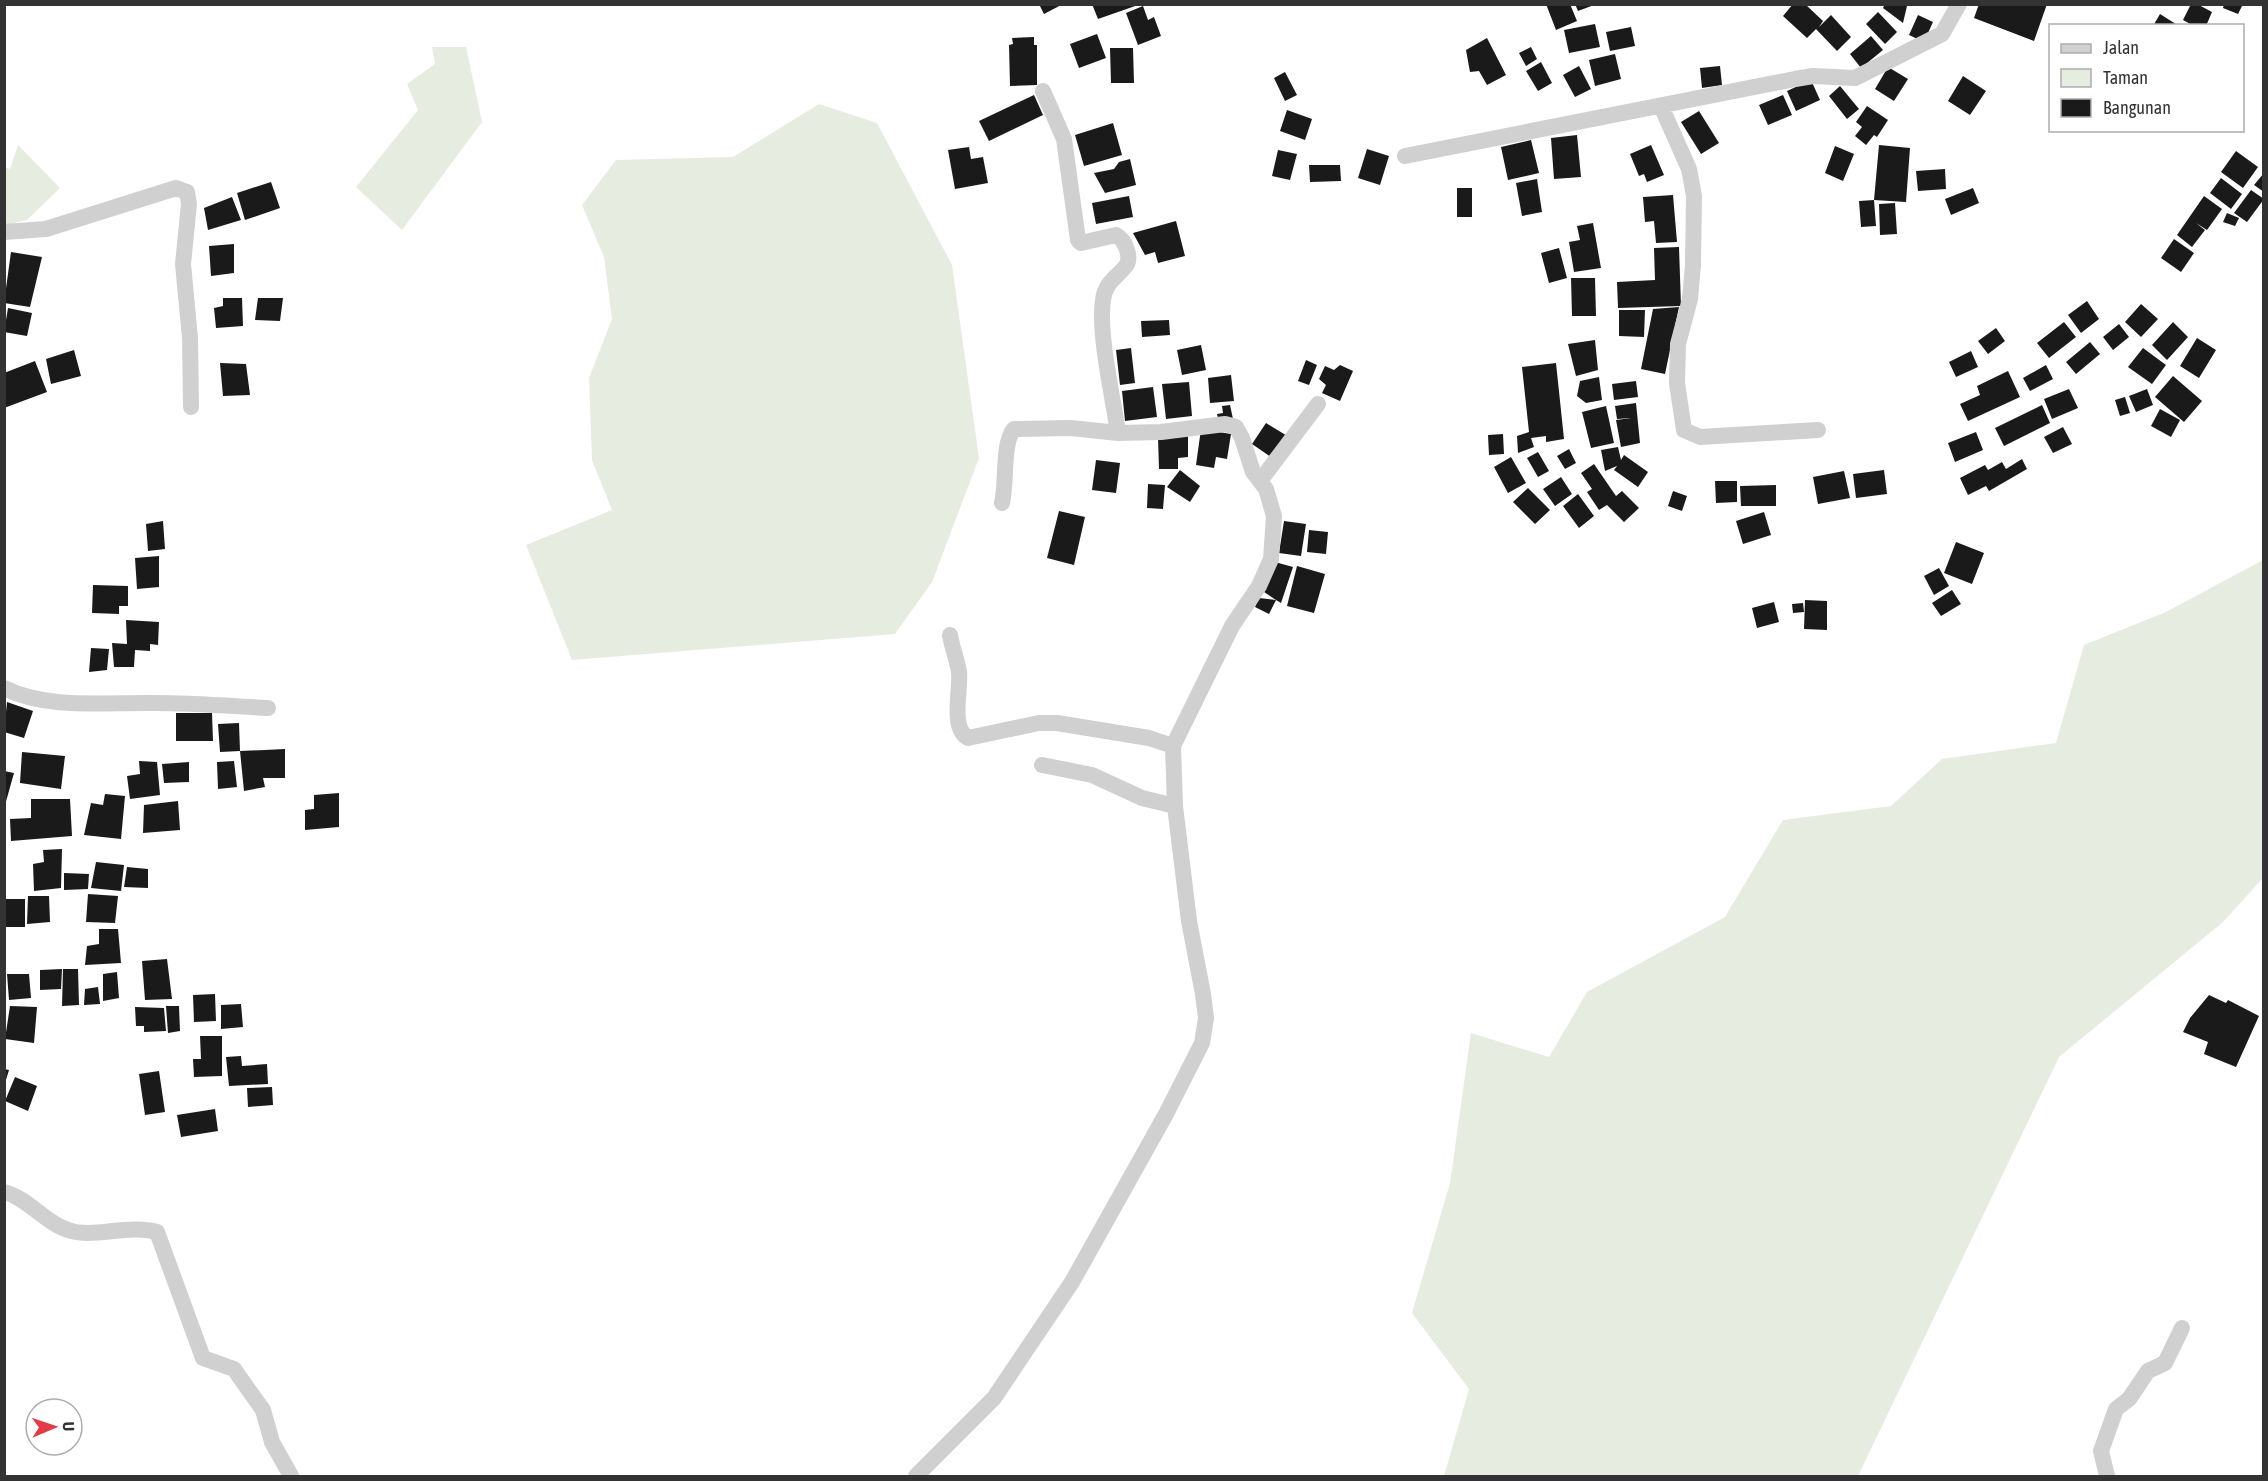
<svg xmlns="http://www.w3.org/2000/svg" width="2268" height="1481" font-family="'Asap Condensed',sans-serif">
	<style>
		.green { fill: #e6ecdf }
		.building { fill: #1a1a1a }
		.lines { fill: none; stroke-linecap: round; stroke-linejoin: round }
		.minor { stroke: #d0d0d0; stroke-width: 16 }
	</style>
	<rect width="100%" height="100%" fill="#fff"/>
	<path class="green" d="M432 47H466L482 122 402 230 356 187 418 110 407 84 435 64Z
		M819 104 877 123 952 265 979 458 932 582 895 634 572 660 526 545 612 510 592 460 589 378 612 319 604 257 582 205 616 160 733 157Z
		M18 145 60 188 27 220 5 225V167L10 169Z
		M2263 560V878L2223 922 2059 1057 1858 1476H1444L1469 1389 1412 1313 1450 1183 1471 1033 1549 1057 1587 992 1725 917 1783 820 1891 806 1942 759 2056 743 2084 645 2166 612Z"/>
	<path class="building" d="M1039 4H1063L1044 14Z
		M1092 4H1138V5L1098 19Z
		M1546 4H1570L1577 21 1556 30Z
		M1575 4H1594V5L1578 11Z
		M1793 4H1805L1823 21 1819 27 1831 15 1851 37 1837 51 1816 29 1807 38 1783 16Z
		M1885 4 1907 6 1903 23 1883 8Z
		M1979 4H2047L2034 41 1974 18Z
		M2191 4H2197L2212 12 2206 26H2194L2183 20Z
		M2224 4H2243L2238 14 2223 8Z
		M1143 6 1148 20 1154 17 1161 36 1138 45 1126 13Z
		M1878 12 1897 32 1885 44 1866 24Z
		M2160 14 2179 26H2153Z
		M1918 15 1933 22 1924 42 1909 35Z
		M1595 24 1600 47 1569 53 1564 30Z
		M1631 27 1635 46 1610 51 1606 32Z
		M1097 34 1106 58 1079 68 1070 44Z
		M1871 36 1883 50 1861 68 1850 54Z
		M1034 37V45H1037V85L1010 86 1009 45 1013 44 1012 38Z
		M1487 38 1506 75 1487 85 1479 71 1470 72 1466 50Z
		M1531 47 1537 59 1526 66 1519 53Z
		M1110 48H1133L1134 83H1111Z
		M1615 54 1621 79 1595 86 1589 60Z
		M1541 62 1552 83 1538 91 1526 71Z
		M1579 66 1591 89 1575 97 1563 75Z
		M1720 66 1722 85 1702 88 1700 68Z
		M1888 67 1908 79 1894 101 1875 89Z
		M1285 72 1297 95 1285 101 1274 78Z
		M1963 76 1986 91 1970 115 1948 101Z
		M1811 80 1820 100 1796 111 1787 91Z
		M1840 86 1859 109 1847 119 1829 96Z
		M1034 95 1043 115 989 141 979 121Z
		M1783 95 1792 115 1768 125 1759 105Z
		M1867 106 1888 120 1877 137 1874 135 1866 145 1855 136 1862 127 1856 122Z
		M1287 110 1312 119 1305 140 1280 131Z
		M1699 111 1719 143 1701 154 1681 122Z
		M1113 123 1122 155 1084 166 1075 135Z
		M1577 135 1581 177 1554 179 1551 138Z
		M1531 140 1539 173 1508 180 1501 147Z
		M1651 145 1664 175 1647 182 1644 174 1639 176 1630 154Z
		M1879 145 1910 148 1906 202 1874 200 1876 226 1861 227 1859 201 1874 200Z
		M1835 146 1854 154 1843 181 1825 173Z
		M969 147 971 159 983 157 988 183 955 189 948 150Z
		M1367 149 1389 156 1380 185 1358 178Z
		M1278 150 1297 154 1290 180 1272 176Z
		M2236 151 2258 167 2243 188 2221 172Z
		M1130 159 1136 185 1105 193 1094 173 1114 169 1119 162Z
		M1309 165H1340L1341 181 1310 182Z
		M1945 169 1946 189 1918 191 1916 171Z
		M2264 173V192L2254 185Z
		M2221 178 2242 194 2231 209 2210 193Z
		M1537 179 1542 212 1522 216 1516 183Z
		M271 182 280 208 245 220 237 193Z
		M1457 188H1472V217H1457Z
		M1973 188 1979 203 1951 215 1945 199Z
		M2251 190 2264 199 2247 222 2234 213Z
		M1673 195 1677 242 1656 243 1654 221 1645 222 1643 197Z
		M1129 196 1133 217 1096 224 1092 203Z
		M2204 196 2222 209 2207 230 2196 223 2205 230 2192 247 2177 235Z
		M232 197 241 220 208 230 204 208Z
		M1895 203 1897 234 1880 235 1879 204Z
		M2227 213 2239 218 2235 226 2223 222Z
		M1176 221 1185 256 1158 263 1155 252 1145 255 1133 233Z
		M1593 223 1601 268 1574 272 1569 242 1580 240 1577 226Z
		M2174 239 2194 253 2181 272 2161 258Z
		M234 244V273L211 276 209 246Z
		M1679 247 1681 306 1618 308 1617 282 1655 280 1654 248Z
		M1559 248 1567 278 1549 283 1541 253Z
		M11 252 42 257 30 307 4 303Z
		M1571 278H1595L1596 316H1572Z
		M223 298H242L243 326 216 328 214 308 223 306Z
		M258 298H283L280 321 255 320Z
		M2087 301 2099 319 2081 333 2068 315Z
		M2141 304 2158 319 2141 337 2125 322Z
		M1679 307 1665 374 1641 369 1653 309Z
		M8 308 32 313 27 336 4 332Z
		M1619 310H1645L1644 337 1619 336Z
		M1169 320 1170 335 1142 337 1141 321Z
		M2064 322 2076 337 2049 358 2037 343Z
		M2173 322 2188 337 2167 360 2152 345Z
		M2119 324 2129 337 2113 350 2103 337Z
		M1996 328 2005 341 1988 354 1978 341Z
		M2197 338 2216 350 2199 378 2180 366Z
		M1595 340 1598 370 1576 376 1568 344Z
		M2090 342 2100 354 2076 374 2066 362Z
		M1201 345 1206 370 1182 375 1177 350Z
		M1131 348 1135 383 1120 385 1116 350Z
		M2143 348 2166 365 2152 384 2128 367Z
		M74 350 81 376 51 384 46 359Z
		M1971 351 1978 367 1956 377 1949 362Z
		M1306 360 1317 365 1309 385 1298 381Z
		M35 361 47 392 4 408V373Z
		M220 363 246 364 250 395 223 396Z
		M1556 363 1564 439 1546 442V436L1531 438 1534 447 1518 453 1517 436 1529 432 1522 367Z
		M1340 365 1353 371 1340 401 1322 393 1326 385 1319 379 1325 366 1334 370Z
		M2046 365 2053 379 2030 391 2023 378Z
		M2008 371 2020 397 1968 421 1960 404 1980 395 1977 386Z
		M1231 375 1234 401 1210 403 1208 378Z
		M2173 376 2202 401 2184 422 2155 397Z
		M1599 377 1602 400 1586 403 1577 396 1580 381Z
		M1636 381 1638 397 1614 400 1612 384Z
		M1189 382 1192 416 1166 419 1162 384Z
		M1153 387 1157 417 1125 421 1122 391Z
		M2069 389 2078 408 2052 419 2044 399Z
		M2147 389 2153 405 2136 412 2129 396Z
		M2125 397 2130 413 2120 416 2115 400Z
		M1636 403 1640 443 1621 447 1616 420 1631 418 1617 419 1615 406Z
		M1230 405 1233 419 1219 422 1217 414 1223 413 1222 406Z
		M2042 405 2050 423 2004 446 1995 428Z
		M1606 406 1614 443 1591 448 1582 412Z
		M2160 409 2180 420 2171 437 2151 426Z
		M1266 423 1289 437 1274 459 1252 444Z
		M2063 427 2072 444 2053 453 2044 437Z
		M1201 429 1231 434 1227 459 1216 457 1214 468 1196 465Z
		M1976 432 1983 450 1955 462 1948 443Z
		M1503 434 1504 454 1489 455 1488 435Z
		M1188 436V457L1178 458V469H1159L1158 437Z
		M1618 447 1621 460 1624 455 1648 472 1638 487 1614 470 1617 466 1605 471 1601 450Z
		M1569 449 1576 463 1565 469 1557 456Z
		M1538 452 1549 471 1538 477 1527 458Z
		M1511 457 1526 483 1508 493 1494 467Z
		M2022 459 2027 469 1989 491 1986 486 1968 495 1960 478 1985 465 1988 470 2002 462 2006 469Z
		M1096 460 1120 463 1116 493 1092 490Z
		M1594 464 1616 496 1622 491 1639 508 1624 522 1607 505 1599 510 1587 492 1592 489 1581 473Z
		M1180 470 1200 486 1190 502 1167 487Z
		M1884 470 1887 494 1856 498 1853 474Z
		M1844 471 1850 498 1818 504 1813 477Z
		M1561 477 1572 494 1555 506 1543 489Z
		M1715 481H1737V502L1716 503Z
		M1148 484 1165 485 1163 509 1147 508Z
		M1776 485V506H1741L1740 486Z
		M1528 488 1550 510 1535 524 1513 502Z
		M1673 491 1687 496 1682 511 1668 506Z
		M1578 494 1594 516 1579 528 1563 506Z
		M1059 511 1085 517 1074 565 1047 558Z
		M1764 512 1771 535 1743 544 1736 521Z
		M163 521 165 549 148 551 146 524Z
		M1284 521 1306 524 1301 556 1279 553Z
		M1309 530 1328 532 1326 554 1307 552Z
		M1956 542 1984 553 1972 584 1944 573Z
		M159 556V587L137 589 135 558Z
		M1275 562 1293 567 1281 603 1276 600 1269 614 1255 607 1259 598 1276 600 1261 590Z
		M1297 566 1325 574 1314 613 1287 606Z
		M1939 568 1949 586 1934 595 1924 576Z
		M93 585 128 586V606H119V614L92 613Z
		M1952 590 1961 604 1941 616 1932 603Z
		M1805 600 1827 601V630L1804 629Z
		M1774 602 1779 622 1757 628 1752 608Z
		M1803 603 1804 612 1793 613 1792 604Z
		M126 620 159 622 158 645 150 644V651L135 650 134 667H114L112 643 127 644Z
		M91 648 109 649 107 670 89 672Z
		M7 702 33 711 24 738 4 732Z
		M176 713H212L213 741H176Z
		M239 723 240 751 220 752 218 724Z
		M285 749V778H263L265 787 244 791 240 751Z
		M22 752 65 756 61 789 20 783Z
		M139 761 157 762 160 795 130 799 127 776 140 774Z
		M234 761 237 787 218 789 217 762Z
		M189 762V782L164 783 162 764Z
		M4 771 14 773 5 805H4Z
		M339 793V827L305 830V810L314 809V795Z
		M105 794 125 796 121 839 84 835 91 803 103 805Z
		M31 799H70L72 836 11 841 10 819 31 818Z
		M178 801 180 830 143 833 144 805Z
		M62 849 61 888 34 891 33 864 44 862 43 850Z
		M96 862 124 865 121 891 91 888Z
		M127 867 148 869V888L124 887Z
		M64 873 89 874 88 889 64 890Z
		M88 894 118 896 115 923 86 922Z
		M28 896H49L50 922 27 924Z
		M5 899H25V927H6Z
		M99 929H118L121 963 85 965 87 946 99 944Z
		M167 959 172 999 145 1000 142 961Z
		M62 969 61 989 40 990V970Z
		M63 969H78L79 1005 62 1006Z
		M117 972 119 998 103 1001V974Z
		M7 974H29L31 998 9 1000Z
		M98 987 100 1004 84 1005 85 989Z
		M215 994 216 1021 194 1022 193 995Z
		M2209 995 2226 1003 2228 1000 2259 1016 2236 1067 2204 1054 2208 1042 2183 1032 2190 1018Z
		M241 1004 243 1027 221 1029V1005Z
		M10 1006 37 1007 34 1043 5 1039Z
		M166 1006H179L180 1031 168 1033Z
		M135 1007 164 1008 166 1031 144 1032V1026H136Z
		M200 1036H222V1076L194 1077 193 1059H201Z
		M241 1056 242 1066 267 1064 268 1084 229 1086 226 1057Z
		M4 1069 9 1070 5 1083H4Z
		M159 1071 165 1112 145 1115 139 1074Z
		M15 1077 37 1086 28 1111 5 1101Z
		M272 1087 273 1105 248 1107 247 1088Z
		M215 1109 218 1131 181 1137 177 1115Z"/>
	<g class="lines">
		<path class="minor" d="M1043 91 1064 139 1078 240 1081 243 1116 235C1125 240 1133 258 1125 267 1115 279 1105 283 1103 300 1098 334 1113 397 1118 433
			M1661 106 1689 169 1694 196 1693 265 1690 299 1678 344 1677 383 1684 430 1700 437 1818 430
			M1405 156 1795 79 1813 76 1855 78 1942 34 1959 4
			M4 232 46 229 176 188 187 192 189 204 183 264 190 338 191 407
			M1260 481 1318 404
			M950 635C952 648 957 659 959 672 961 690 950 728 968 738L1039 723H1057L1149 738 1173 746
			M4 688C48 710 106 702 154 703 192 703 230 706 268 708
			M1042 765 1092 775 1142 798 1175 806
			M4 1192C28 1198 45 1223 68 1230 93 1239 127 1224 157 1232L203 1358 234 1369 248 1389 263 1410 272 1442 291 1476
			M916 1476 994 1398 1072 1282 1166 1114 1202 1043 1206 1018 1203 994 1189 921 1175 806 1173 746 1232 626 1259 586 1271 559 1274 516 1266 489 1253 472 1242 438 1236 427 1225 424 1161 432 1118 433 1071 428 1014 429C1002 443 1007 483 1002 503
			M2107 1476 2101 1451 2116 1409 2129 1399 2148 1371 2165 1363 2182 1328"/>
	</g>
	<rect width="2268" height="1481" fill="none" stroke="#333333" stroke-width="12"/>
	<rect x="2049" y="24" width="195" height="108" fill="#ffffff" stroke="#adadad" stroke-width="1.5"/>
	<rect x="2061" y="44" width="30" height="9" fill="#d0d0d0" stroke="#adadad" stroke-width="1.5"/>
	<text x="2103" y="54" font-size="18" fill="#333333">Jalan</text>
	<rect x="2061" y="69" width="30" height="18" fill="#e6ecdf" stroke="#adadad" stroke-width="1.5"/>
	<text x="2103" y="84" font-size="18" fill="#333333">Taman</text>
	<rect x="2061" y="99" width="30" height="18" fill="#1a1a1a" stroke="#adadad" stroke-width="1.5"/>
	<text x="2103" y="114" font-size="18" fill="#333333">Bangunan</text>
	<g transform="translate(54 1427) rotate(88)"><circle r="28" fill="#ffffff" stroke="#adadad" stroke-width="1.5"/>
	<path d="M0-4.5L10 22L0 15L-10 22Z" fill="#e63946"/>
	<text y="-9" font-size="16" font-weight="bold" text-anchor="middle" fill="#333333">U</text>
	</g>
</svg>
